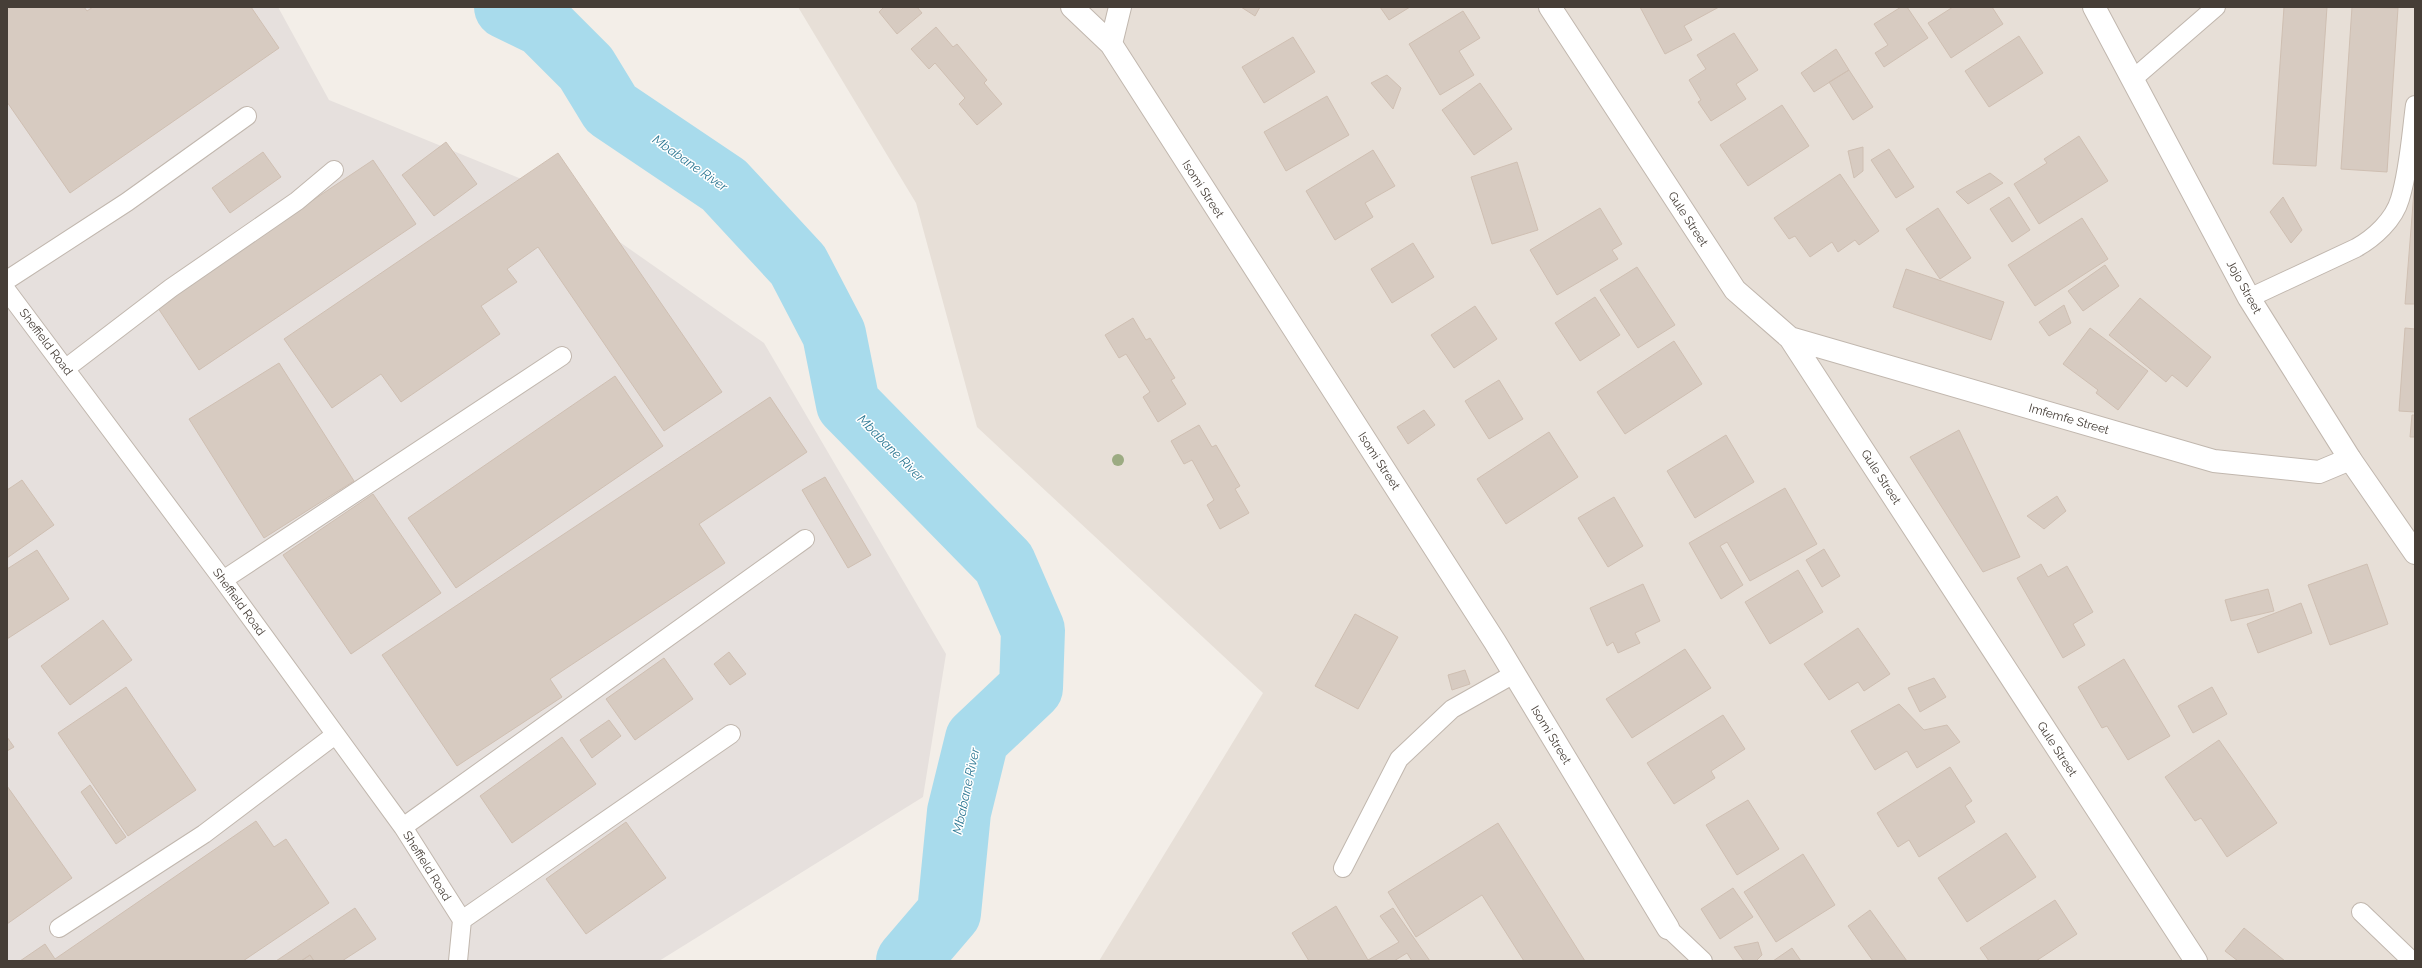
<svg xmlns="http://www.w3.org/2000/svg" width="2422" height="968" font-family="Raleway,sans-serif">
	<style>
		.residential { fill: #e7dfd7 }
		.industrial { fill: #e6e0dd }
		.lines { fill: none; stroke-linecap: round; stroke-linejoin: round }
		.river { stroke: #a8dbec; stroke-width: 64 }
		.building { fill: #d7cbc1; stroke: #cfbfb2 }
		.service-casing { stroke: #c1b7ae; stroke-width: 20 }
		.minor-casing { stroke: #c1b7ae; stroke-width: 24 }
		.tertiary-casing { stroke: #c1b7ae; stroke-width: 24 }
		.service { stroke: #fff; stroke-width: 18 }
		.minor { stroke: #fff; stroke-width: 22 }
		.tertiary { stroke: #fff; stroke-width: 22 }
		.tree { fill: #9cab82 }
		.labels { text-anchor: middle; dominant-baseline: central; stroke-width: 3; stroke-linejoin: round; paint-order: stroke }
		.street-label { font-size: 12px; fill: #463e37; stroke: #fff }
		.water-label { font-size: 13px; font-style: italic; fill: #307a95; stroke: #fff }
	</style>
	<rect width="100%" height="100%" fill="#f3eee8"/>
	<path class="residential" d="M798 7H2415V961H1099L1263 693 977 427 916 203Z"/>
	<path class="industrial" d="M7 7H278L329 100 541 187 764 343 946 654 923 797 659 961H7Z"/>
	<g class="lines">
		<path class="river" d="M506 7 543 25 586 68 611 109 724 185 798 265 834 334 848 404 1004 563 1033 630 1031 688 977 739 959 812 949 913 908 961"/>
	</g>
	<path class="building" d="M11 7H84L87 11 93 7H251L279 48 70 193 7 102V10Z
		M884 7H917L922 13 897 34 879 12Z
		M1241 7H1260L1255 16Z
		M1380 7H1410L1389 20Z
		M1640 7H1719L1684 26 1692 40 1665 54Z
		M1901 7H1907L1928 38 1884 67 1875 53 1888 45 1874 24Z
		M1953 7H1992L2003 24 1951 58 1928 23Z
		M2284 7H2327L2316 166 2273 164Z
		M2352 7 2398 8 2387 172 2341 169Z
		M1463 11 1480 38 1459 51 1474 75 1440 95 1409 44Z
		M936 27 953 47 957 44 987 80 984 83 1002 104 977 125 959 104 965 98 935 63 929 69 911 49Z
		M1734 33 1758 70 1736 84 1746 99 1711 121 1698 102 1701 100 1689 80 1706 69 1697 55Z
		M2019 36 2043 73 1989 107 1965 71Z
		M1293 37 1315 72 1264 103 1242 67Z
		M1836 49 1849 70 1814 92 1801 73Z
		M1849 70 1873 107 1853 120 1829 82Z
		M1387 75 1401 88 1393 109 1371 83Z
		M1480 83 1512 129 1474 155 1442 110Z
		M1327 96 1349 135 1286 171 1264 132Z
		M1782 105 1809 146 1748 186 1720 145Z
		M2079 136 2108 181 2039 224 2014 184 2047 163 2044 159Z
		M446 142 477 184 434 216 402 175Z
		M1863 147V171L1854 178 1848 151Z
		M1889 149 1914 187 1896 198 1871 160Z
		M1373 150 1395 186 1365 203 1373 217 1335 240 1306 191Z
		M263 152 281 177 230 213 212 188Z
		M558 153 722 392 664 431 538 247 507 269 517 282 481 306 500 334 401 402 381 374 332 408 284 339Z
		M373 160 416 224 199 370 156 305Z
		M1517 162 1538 230 1492 244 1471 177Z
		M1990 173 2003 183 1968 204 1956 192Z
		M1840 174 1879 231 1859 245 1855 240 1838 252 1832 242 1810 257 1795 236 1789 239 1774 218Z
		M2415 179V304H2405Z
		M2009 197 2030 230 2012 242 1990 209Z
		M2283 197 2302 230 2291 243 2270 212Z
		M1600 208 1622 244 1612 250 1618 259 1557 295 1530 250Z
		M1938 208 1971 258 1940 279 1906 229Z
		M2082 218 2108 259 2035 306 2008 265Z
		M1413 243 1434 277 1392 303 1371 269Z
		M2105 265 2119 286 2083 311 2068 291Z
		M1637 267 1675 325 1638 348 1600 290Z
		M1906 269 2004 302 1991 340 1893 307Z
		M1595 297 1620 335 1580 361 1555 323Z
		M2140 298 2211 357 2187 387 2172 375 2166 382 2109 335Z
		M2064 305 2071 323 2049 336 2039 322Z
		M1475 306 1497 339 1454 368 1431 335Z
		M1133 318 1146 340 1150 338 1175 378 1171 380 1186 404 1158 422 1143 397 1150 392 1126 354 1119 358 1105 335Z
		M2090 328 2148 371 2118 410 2096 393 2098 390 2063 364Z
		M2405 328 2415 329V412L2399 411Z
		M1674 341 1702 384 1625 434 1597 392Z
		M279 363 354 481 264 538 189 419Z
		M615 376 663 446 456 588 408 518Z
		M1499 380 1523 419 1489 439 1465 401Z
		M770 397 807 452 699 524 725 563 550 679 562 697 457 766 382 655Z
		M1424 410 1435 425 1408 444 1397 427Z
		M2412 415H2415V437H2410Z
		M1199 425 1212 447 1216 445 1240 486 1235 489 1249 513 1220 529 1207 505 1214 500 1192 460 1184 464 1171 441Z
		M1959 430 2020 557 1983 572 1910 457Z
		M1549 432 1578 477 1506 524 1477 479Z
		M1726 435 1754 482 1695 518 1667 471Z
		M825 477 871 555 848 568 802 490Z
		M22 480 54 525 7 558V490Z
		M1785 488 1817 544 1750 581 1727 542 1720 546 1743 585 1721 599 1689 543Z
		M373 494 441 593 351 654 283 555Z
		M2057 496 2066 511 2044 529 2027 516Z
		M1614 497 1643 546 1608 567 1578 518Z
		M1824 549 1840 576 1822 587 1806 560Z
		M37 550 69 599 7 639V569Z
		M2041 564 2048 577 2067 566 2093 612 2073 624 2085 645 2063 658 2017 578Z
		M2367 564 2388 624 2330 645 2308 585Z
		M1798 570 1823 612 1770 644 1745 602Z
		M1643 584 1660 621 1635 633 1640 643 1618 653 1613 642 1607 646 1590 608Z
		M2268 589 2274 611 2231 621 2225 600Z
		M2301 603 2312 633 2258 653 2247 624Z
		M1355 614 1398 637 1358 709 1315 686Z
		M103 620 132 660 70 705 41 666Z
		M1858 628 1890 674 1864 691 1858 682 1829 700 1804 664Z
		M1685 649 1711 688 1632 738 1606 699Z
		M729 652 746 674 730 685 714 664Z
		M664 658 693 699 635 740 606 699Z
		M2124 659 2170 736 2128 760 2107 726 2102 728 2078 687Z
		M1465 670 1470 684 1452 690 1448 675Z
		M1934 678 1946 697 1920 712 1908 688Z
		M126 687 196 790 128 836 58 733Z
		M2212 687 2227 714 2193 733 2178 706Z
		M1899 704 1924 730 1947 725 1960 742 1917 768 1907 751 1875 770 1851 731Z
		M1723 715 1745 749 1711 771 1715 778 1674 804 1647 763Z
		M609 720 621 736 592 758 580 740Z
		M7 737 14 747 7 751Z
		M562 737 596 784 512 843 480 796Z
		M2219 740 2277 823 2227 857 2201 818 2195 821 2165 777Z
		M1950 767 1972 801 1965 806 1975 822 1919 857 1909 840 1898 847 1877 813Z
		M90 785 126 837 116 844 81 792Z
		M7 786 72 878 7 924Z
		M1748 800 1779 849 1737 875 1706 825Z
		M256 821 274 847 286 839 329 903 243 961H20L45 944 55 959Z
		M626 822 666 878 586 934 546 879Z
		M1498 823 1585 961H1524L1482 895 1416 937 1388 892Z
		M2006 833 2036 877 1967 922 1938 878Z
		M1803 854 1835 905 1776 942 1744 892Z
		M1733 888 1753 917 1720 939 1701 909Z
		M2055 900 2077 934 2036 961H1989L1980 948Z
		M1336 906 1368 960 1399 942 1380 916 1393 908 1430 961H1412L1407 953 1394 961H1309L1292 933Z
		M355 908 376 939 342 961H314L310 955 301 961H276Z
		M1870 910 1907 961H1873L1848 926Z
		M2244 928 2285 961H2238L2225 951Z
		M1758 942 1762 955 1756 961H1744L1734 947Z
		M1792 948 1801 961H1773Z
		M310 955 314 961H301Z"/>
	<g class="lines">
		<defs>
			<path id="service" d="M2134 78 2216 7
				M7 280 127 202 247 116
				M7 291 223 580 403 827 462 920
				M2249 298 2356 248C2374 238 2394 220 2400 199 2409 169 2411 135 2415 105
				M65 369 171 288 297 201 334 170
				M223 580 562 356
				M403 827 805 539
				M1343 868 1399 759 1452 709 1514 674
				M2361 912 2412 961
				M59 928 204 834 335 735
				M1668 928 1703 961
				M458 961 462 920 731 734"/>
			<path id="minor" d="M1072 7 1111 44 1495 642 1668 928
				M1550 7 1735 290 1790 338 2196 961
				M1111 44 1120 7
				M1790 338 2214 461 2319 472 2350 459"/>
			<path id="tertiary" d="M2094 7 2249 298 2350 459 2415 553"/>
		</defs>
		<use href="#service" class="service-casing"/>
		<use href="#minor" class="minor-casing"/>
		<use href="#tertiary" class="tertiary-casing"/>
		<use href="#service" class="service"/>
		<use href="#minor" class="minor"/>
		<use href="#tertiary" class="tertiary"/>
	</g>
	<circle class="tree" cx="1118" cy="460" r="6"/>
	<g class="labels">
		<g class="street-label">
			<text transform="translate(1203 189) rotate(57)">Isomi Street</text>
			<text transform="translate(1688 219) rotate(57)">Gule Street</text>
			<text transform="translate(2244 287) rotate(61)">Jojo Street</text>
			<text transform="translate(46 342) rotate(53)">Sheffield Road</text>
			<text transform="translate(2069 419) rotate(16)">Imfemfe Street</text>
			<text transform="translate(1379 461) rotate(57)">Isomi Street</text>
			<text transform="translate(1881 477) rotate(57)">Gule Street</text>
			<text transform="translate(239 602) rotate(54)">Sheffield Road</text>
			<text transform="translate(1551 735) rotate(59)">Isomi Street</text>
			<text transform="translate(2057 749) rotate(57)">Gule Street</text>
			<text transform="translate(427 866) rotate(58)">Sheffield Road</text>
		</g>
		<g class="water-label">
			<text transform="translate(690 163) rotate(35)">Mbabane River</text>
			<text transform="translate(891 448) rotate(45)">Mbabane River</text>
			<text transform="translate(966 791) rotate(-78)">Mbabane River</text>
		</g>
	</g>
	<rect width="2422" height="968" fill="none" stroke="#463e37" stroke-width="16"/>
</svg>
